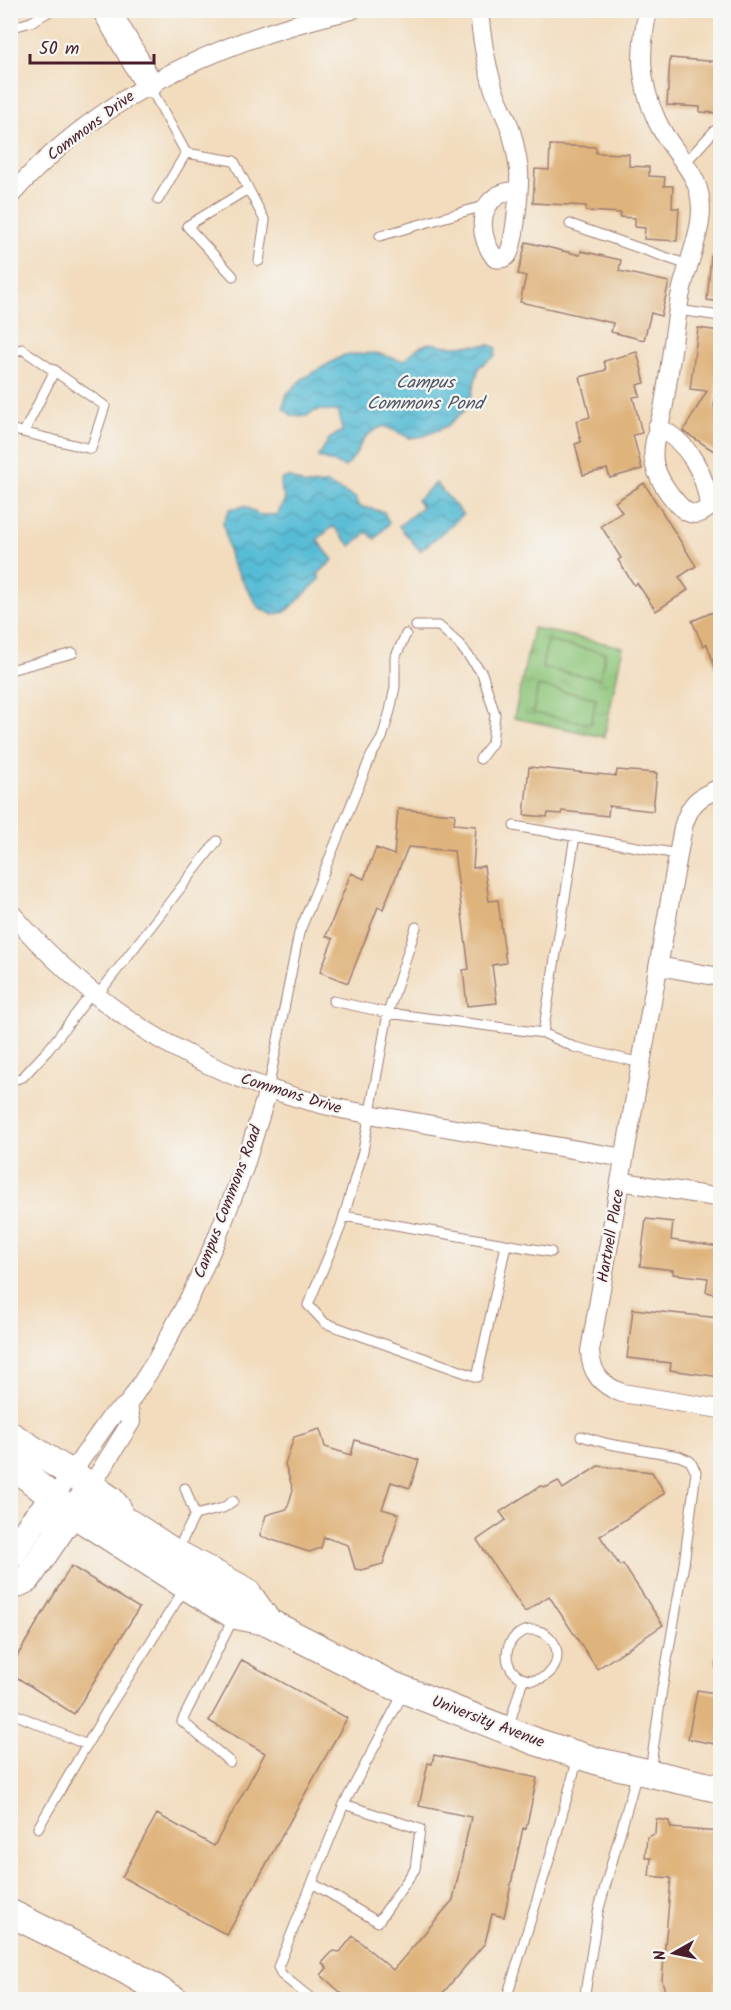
<svg xmlns="http://www.w3.org/2000/svg" width="731" height="2010" font-family="Kalam,sans-serif">
	<style>
		.grass { fill: url(#grass-tufts); stroke: #6a7251; stroke-width: 1.5 }
		.pitch { fill: #8bc477; stroke: #6a7251; stroke-width: 1.5 }
		.water { fill: url(#water-waves); stroke: #506e80; stroke-width: 1.5 }
		.building { fill: #dfb37b }
		.lines { fill: none; stroke-linecap: round; stroke-linejoin: round }
		.lane-casing { stroke: #9e7e74; stroke-width: 11 }
		.street-casing { stroke: #9e7e74; stroke-width: 20 }
		.secondary-casing { stroke: #9e7e74; stroke-width: 29 }
		.lane { stroke: #fff; stroke-width: 9 }
		.street { stroke: #fff; stroke-width: 18 }
		.secondary { stroke: #fff; stroke-width: 27 }
		.labels { text-anchor: middle; dominant-baseline: central; stroke-width: 4.5; stroke-linejoin: round; paint-order: stroke }
		.street-label { font-size: 16px; fill: #4a1f2b; stroke: #f6f6f2 }
		.water-label { font-size: 18px; font-style: italic; fill: #4f5666; stroke: #f6f6f2 }
	</style>
	<defs>
		<pattern id="grass-tufts" width="24" height="20" patternUnits="userSpaceOnUse" patternTransform="scale(1.5)"><rect width="24" height="20" fill="#8bc477"/><path d="M3 7l-1-3M5 7V3M7 7l1-3M15 17l-1-3M17 17v-4M19 17l1-3" fill="none" stroke="#749f62"/></pattern>
		<pattern id="water-waves" width="16" height="10" patternUnits="userSpaceOnUse" patternTransform="scale(1.5)"><rect width="16" height="10" fill="#57bcd5"/><path d="M0 5q4-4 8 0t8 0" fill="none" stroke="#4a98ad"/></pattern>
	</defs>
	<rect width="100%" height="100%" fill="#f6f6f2"/>
	<filter id="ink" filterUnits="userSpaceOnUse"><feTurbulence type="fractalNoise" baseFrequency=".0167" numOctaves="2"/><feDisplacementMap in="SourceGraphic" scale="12" xChannelSelector="R" yChannelSelector="G"/><feConvolveMatrix kernelMatrix="1 2 1 2 8 2 1 2 1" color-interpolation-filters="sRGB"/></filter>
	<filter id="wash" filterUnits="userSpaceOnUse"><feTurbulence type="fractalNoise" baseFrequency=".008" numOctaves="4" result="noise"/><feDisplacementMap in="SourceGraphic" scale="24" xChannelSelector="R" yChannelSelector="G"/><feGaussianBlur stdDeviation="1.35" result="paint"/><feColorMatrix in="noise" values="0 0 0 0 0 0 0 0 0 0 0 0 0 0 0 0 0 1.4 0 .05"/><feComposite in="paint" operator="in"/></filter>
	<g filter="url(#wash)">
		<rect width="100%" height="100%" fill="#f2dcbd"/>
		<path class="grass" d="M533 628 623 647 604 737 514 718Z"/>
		<path class="pitch" d="M547 641 605 653 600 679 542 668Z
			M538 686 596 698 591 724 533 713Z"/>
		<path class="water" d="M429 343 447 346 490 345 496 348 495 356 479 367 468 407 447 426 424 436 410 438 384 426C354 438 365 449 345 467L318 457 329 439 342 431 339 412C328 410 316 407 307 416L291 415 283 408 287 394 302 379 344 355 376 353 403 361 418 348Z
			M289 477 305 485 327 484 356 498 358 506 384 512 389 523 375 539 367 532 351 546 333 526 317 540 333 560 318 574 320 579 287 611 273 615 258 607 231 562 223 522 230 509 245 506 259 515H277L285 499 280 486 282 479Z
			M436 483 463 515 420 551 399 526 422 507 417 500Z"/>
		<g id="blocks">
			<path class="building" d="M670 58 720 62V113L700 112V107L667 105Z
				M550 145 596 147V153L629 154V166L649 167V176L665 177 664 186H673L672 208H679L677 241 644 239 645 228 635 227V218L620 217 621 213 586 211V206L533 203 535 169 549 170Z
				M526 242 580 255 581 251 621 260 619 271 669 282 661 316 651 313 644 340 611 332 613 323 520 302 526 276 518 274Z
				M711 256 720 257V302L707 300Z
				M698 328 720 331V382L717 381 714 407 720 411V455L683 431 707 391 690 389Z
				M637 352 645 383 637 385 640 396 633 397 642 433 633 435 642 469 610 478 607 469 583 475 575 444 581 442 576 421 590 417 580 377 606 370 604 361Z
				M644 483 696 566 679 577 688 590 656 611 637 583 634 585 618 560 621 558 601 526 622 512 615 502Z
				M720 609V677H718L707 644 703 646 692 621Z
				M529 767 616 776 617 770 657 773 653 811 609 806 608 816 562 811 561 814 548 813 547 817 524 815Z
				M398 809 455 814 454 824 476 826 473 868 484 866 489 901 498 900 506 963 492 965 497 1003 467 1006 463 970 469 969 454 851 408 847 383 909 378 907 348 983 320 972 333 939 326 936 351 873 364 879 376 848 394 855Z
				M646 1219 673 1222 671 1240 720 1247V1295L706 1292 708 1278 673 1274V1270L640 1266Z
				M633 1309 720 1318V1377L670 1370 671 1363 627 1358Z
				M320 1429 325 1447 351 1455 355 1440 419 1460 410 1488 391 1482 382 1509 399 1514 383 1564 361 1570 355 1569 348 1545 324 1537 321 1548 309 1552 260 1536 266 1515 287 1509 293 1490 285 1464 294 1437Z
				M598 1466 652 1472 665 1493 600 1536 620 1566 623 1564 663 1625 597 1669 549 1596 525 1612 477 1540 506 1520 500 1512 540 1486 547 1487 558 1481 563 1489Z
				M71 1566 139 1608 74 1714 10 1673V1668Z
				M242 1660 347 1718 227 1935 122 1877 157 1814 214 1846 265 1753 209 1721Z
				M697 1690 720 1694V1745L688 1739Z
				M434 1755 537 1778 526 1829 523 1828 504 1917 492 1914 485 1943 437 2000H349L321 1975 327 1968 322 1963 333 1951 340 1952 353 1936 393 1970 453 1900 471 1817 419 1806 428 1763 432 1764Z
				M656 1819 669 1821 671 1828 720 1832V1932L714 2000H663L664 1987 662 1981 671 1878 649 1876 651 1858H645L647 1837 655 1834Z"/>
		</g>
	</g>
	<g filter="url(#ink)">
		<use href="#blocks" fill-opacity="0" stroke="#9e7e74" stroke-width="1.5"/>
		<g class="lines">
			<defs>
				<path id="lane" d="M10 28 31 22 52 10
					M150 87 186 153
					M186 153 234 161 265 221 259 261
					M685 163 714 131 720 128
					M158 200 186 153
					M570 224 688 265
					M380 236 487 205
					M233 276 187 226 248 189
					M678 310 720 316
					M10 358 16 351 22 349 105 406 91 449 10 429
					M24 432 55 370
					M416 626H439L459 644 482 673 495 714 492 743 480 759
					M10 670 73 653
					M514 826 678 854
					M416 927 388 1013 363 1151 341 1226 308 1305 325 1323 477 1377 506 1245
					M97 996 217 841
					M333 1001 388 1013 543 1033 574 1047 641 1063
					M543 1033 575 836
					M10 1077 16 1079 23 1077 48 1050 92 993
					M268 1090 299 933 371 756 382 738 390 711 395 687V658L406 634
					M344 1216 551 1252
					M581 1436 609 1444 679 1456 690 1461 696 1472 684 1564 662 1689 650 1771
					M195 1515 223 1508 233 1501
					M177 1551 195 1515 185 1488
					M507 1655a25 25 0 1 1 50 0a25 25 0 1 1-50 0Z
					M720 1666V1664
					M10 1712 87 1745
					M508 1729 523 1679
					M230 1762 182 1721 234 1617
					M38 1828 106 1712 185 1588
					M312 1883 378 1922 415 1869 420 1829 344 1804
					M313 2000 282 1975 278 1967 344 1804 404 1692
					M506 2000 551 1854 578 1758
					M584 2000 598 1912 637 1773"/>
				<path id="street" d="M479 10C481 36 486 63 493 87 497 100 504 112 509 125 514 139 517 156 519 170 520 183 515 249 507 256 503 259 499 259 495 258 481 240 475 208 499 195 504 192 512 191 518 190
					M648 10C639 52 639 82 657 121 674 159 707 173 700 222 696 247 685 271 680 297 674 332 670 369 664 404 661 425 651 441 654 462 657 477 668 494 679 505 689 516 698 517 709 507 706 474 688 441 657 427
					M10 196C99 96 222 39 352 10
					M720 788C698 797 690 803 683 827L590 1351C591 1373 601 1385 622 1393L720 1409
					M10 912C103 1019 208 1080 346 1110L624 1158
					M658 966 720 977
					M620 1181 720 1198
					M91 1486 131 1422 128 1404
					M53 1499 111 1417 128 1404 156 1361 192 1293 216 1240 244 1168 268 1090"/>
				<path id="secondary" d="M106 10 149 84
					M10 1435 91 1486 111 1500 118 1509
					M10 1463 72 1513 186 1586 234 1615 268 1622 392 1685 537 1742 600 1762 720 1789
					M80 1502 131 1524 172 1551 246 1591 268 1622
					M10 1556 33 1522 53 1499
					M10 1587 27 1579 72 1513
					M10 1913 127 1971 175 2000"/>
			</defs>
			<use href="#lane" class="lane-casing"/>
			<use href="#street" class="street-casing"/>
			<use href="#secondary" class="secondary-casing"/>
			<use href="#lane" class="lane"/>
			<use href="#street" class="street"/>
			<use href="#secondary" class="secondary"/>
		</g>
	</g>
	<g class="labels">
		<g class="street-label">
			<text transform="translate(91 126) rotate(-37)">Commons Drive</text>
			<text transform="translate(291 1094) rotate(17)">Commons Drive</text>
			<text transform="translate(228 1202) rotate(-69)">Campus Commons Road</text>
			<text transform="translate(611 1236) rotate(-80)">Hartnell Place</text>
			<text transform="translate(488 1722) rotate(21)">University Avenue</text>
		</g>
		<g class="water-label">
			<text x="425" y="383">Campus<tspan x="425" dy="21">Commons Pond</tspan></text>
		</g>
	</g>
	<rect width="731" height="2010" fill="none" stroke="#f6f6f2" stroke-width="36"/>
	<g transform="translate(674 1953) rotate(261)" stroke="#f6f6f2" stroke-width="4.5" paint-order="stroke">
	<path d="M0-4.5L10 22L0 15L-10 22Z" fill="#4a1f2b"/>
	<text y="-9" font-size="16" font-weight="bold" text-anchor="middle" fill="#4a1f2b">N</text>
	</g>
	<path d="M30 54v9h124v-9" fill="none" stroke="#4a1f2b" stroke-width="3"/>
	<text x="39" y="54" font-size="18" fill="#4a1f2b" stroke="#f6f6f2" stroke-width="4.5" paint-order="stroke">50 m</text>
</svg>
